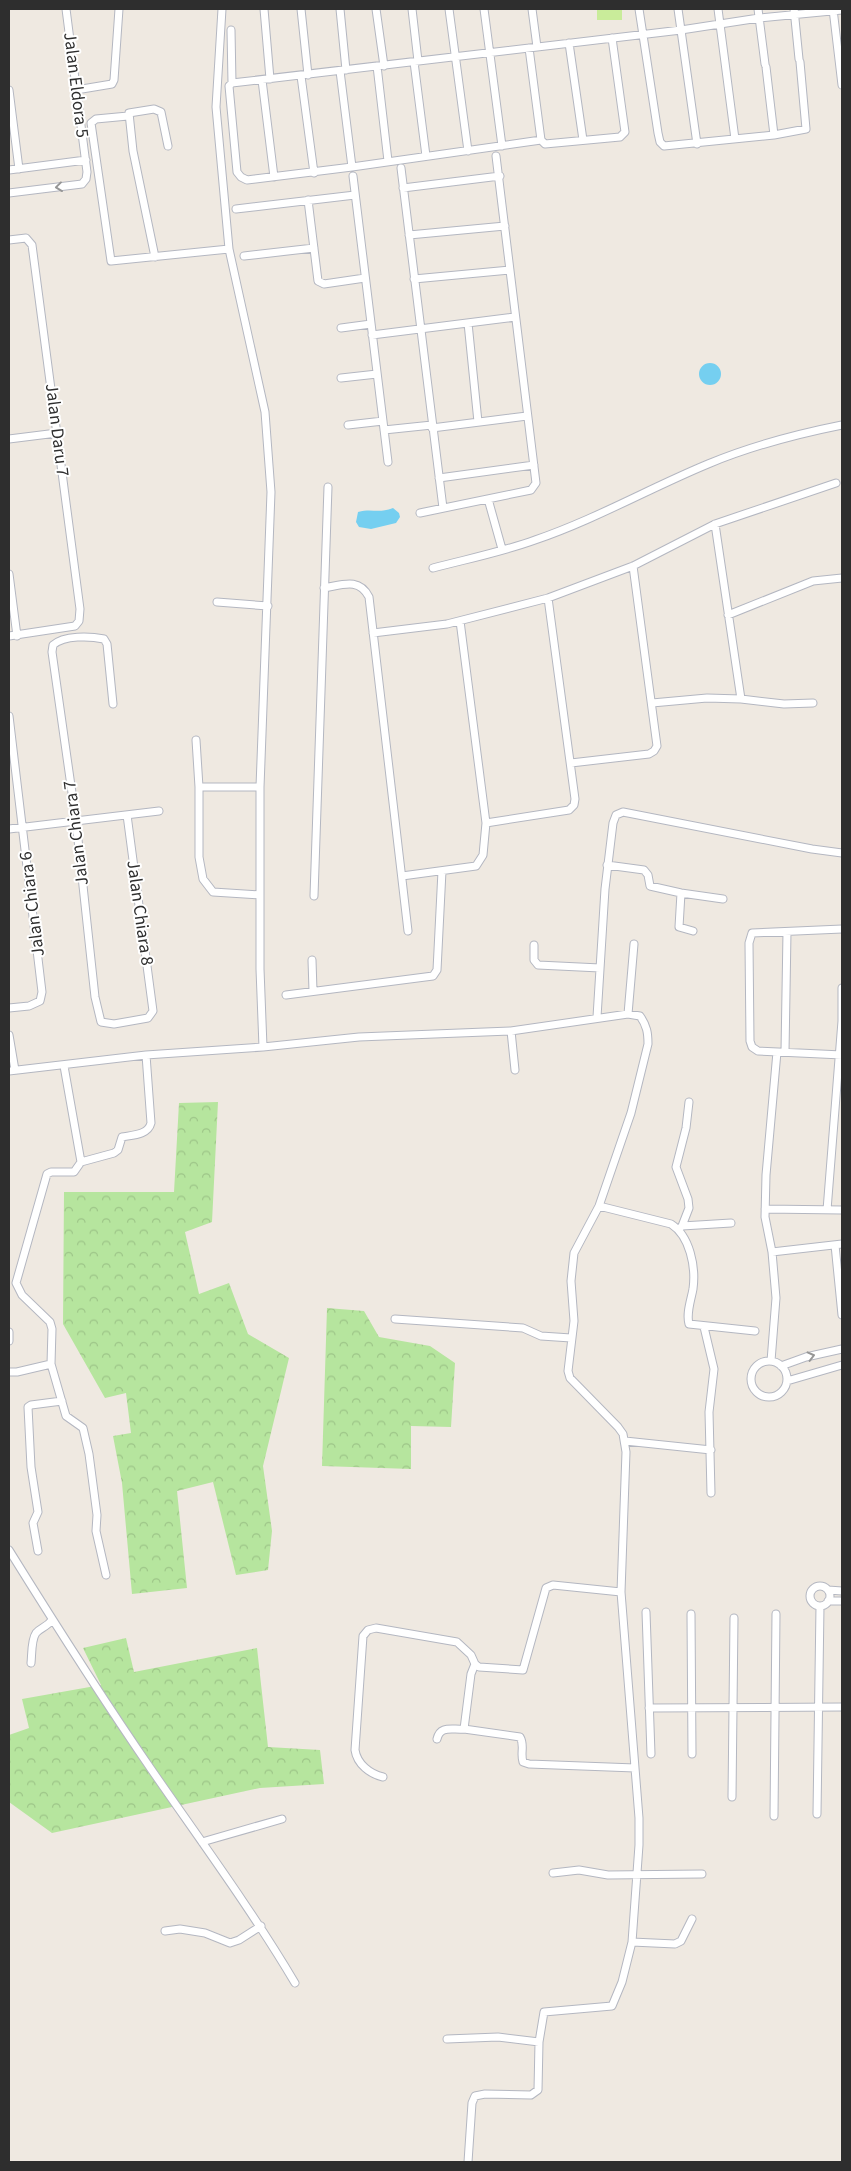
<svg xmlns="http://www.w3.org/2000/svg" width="851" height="2171" font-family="'Source Sans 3',sans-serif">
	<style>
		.forest { fill: url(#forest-crowns) }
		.pitch { fill: #c9ec9a }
		.water { fill: #75cff0 }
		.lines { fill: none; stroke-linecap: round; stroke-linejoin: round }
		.minor-casing { stroke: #b4b7c1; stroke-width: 9 }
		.minor { stroke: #fff; stroke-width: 7 }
		.oneway { stroke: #969696 }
		.labels { text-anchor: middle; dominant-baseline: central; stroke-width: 4; stroke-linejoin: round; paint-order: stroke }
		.street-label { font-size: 18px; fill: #2e2e2e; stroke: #fff }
	</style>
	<defs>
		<pattern id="forest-crowns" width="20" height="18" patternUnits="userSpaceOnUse" patternTransform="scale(1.25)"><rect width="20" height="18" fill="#b6e59e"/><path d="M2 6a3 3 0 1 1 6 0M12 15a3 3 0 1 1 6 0" fill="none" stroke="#9dc588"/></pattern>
	</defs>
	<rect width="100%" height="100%" fill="#efe9e1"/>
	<path class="forest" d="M218 1102 212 1222 185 1232 199 1294 229 1283 248 1334 289 1358 263 1466 272 1531 268 1570 236 1575 213 1482 177 1491 187 1588 132 1594 122 1483 113 1436 131 1433 126 1393 105 1398 63 1324 64 1192H174L179 1103Z
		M327 1308 364 1311 379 1337 430 1346 455 1363 451 1427 411 1426V1469L322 1466Z
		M126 1638 134 1672 257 1648 268 1747 320 1750 324 1784 260 1788 52 1833 9 1802V1735L29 1728 22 1699 101 1685 83 1648Z"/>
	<path class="pitch" d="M597 9H622V20H597Z"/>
	<path class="water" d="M699 374a11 11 0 1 1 22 0a11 11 0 1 1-22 0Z
		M393 508 399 513 400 517 396 523 371 529 359 527 356 522 358 512C373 508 377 514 393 508Z"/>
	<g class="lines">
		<defs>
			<path id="minor" d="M264 9 270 79
				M301 9 308 75
				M340 9 346 70
				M376 9 384 66
				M412 9 418 61
				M449 9 468 151
				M484 9 502 146
				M532 9 537 47
				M639 9 658 133 660 142 664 146 774 135 806 129 800 62
				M678 9 697 144
				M718 9 735 139
				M758 9 765 64
				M794 9 799 59
				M833 9 842 85
				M231 30 232 83
				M569 43 583 140
				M529 48 541 140
				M414 62 426 156
				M377 66 388 161
				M766 67 774 135
				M340 71 352 167 541 140 545 144 620 137 625 132 612 38
				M301 76 314 173
				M262 80 274 177
				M9 90 19 169
				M76 90 112 84 114 80 119 9
				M128 116 96 119 91 123 111 261 229 249
				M352 167 247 180 241 177 237 172 229 86 232 83 681 30 759 18 842 10
				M401 168 443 508
				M9 170 86 160
				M353 176 388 462
				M403 188 500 176
				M9 193 82 184 86 179 87 172 66 9
				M308 200 318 281 324 284 365 278
				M236 209 355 195
				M409 235 505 226
				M9 240 26 238 32 245 80 609 79 621 75 626 9 636
				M244 256 314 248
				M155 257 133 151 129 113 154 109 161 112 168 146
				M414 279 510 270
				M468 323 478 422
				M341 328 371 324
				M372 335 515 317
				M341 378 377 374
				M348 425 383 421
				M432 428 527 416
				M384 430 432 425
				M9 439 57 433
				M439 478 534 465
				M488 499 502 549
				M420 513 531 490 536 483 496 156
				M715 524 741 699
				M433 568C467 559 502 552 535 540 594 520 650 488 708 464 751 446 797 434 842 425
				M9 574 17 636
				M324 588C342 585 359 577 369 597L408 931
				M217 602 268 606
				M728 615 813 581 842 578
				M373 633 447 624 548 598 633 566 715 524 836 483
				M652 703 707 698 741 699 784 704 813 703
				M113 704 107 644 104 639C90 636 64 635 53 645L52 652 76 821 95 997 101 1022 114 1024 148 1018 153 1011 127 815
				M9 716 42 992 40 1001 29 1006 9 1008
				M196 740 199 787V857L203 879 213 892 260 895
				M571 763 649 754 654 751 657 746 633 566
				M199 787H260
				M486 823 569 810 574 805 575 799 548 598
				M9 829 159 811
				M607 865 644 870 648 875 650 886 681 893 723 899
				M402 876 476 866 483 855 486 823 460 621
				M681 893 679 927 693 931
				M314 896 328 487
				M842 929 752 933 749 943 750 1041 752 1047 758 1051 842 1055
				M534 945V960L538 965 600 968
				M312 960 313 991
				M286 995 433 976 437 970 442 871
				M628 1014 634 944
				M597 1017 605 889 613 823 616 815 623 812 812 849 842 853
				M511 1031 515 1070
				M9 1035 15 1070
				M263 1047 359 1037 511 1031 628 1014 640 1016C647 1026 648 1033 648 1044L631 1113 599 1206 574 1253 571 1281 574 1321 568 1371 570 1378 618 1427 623 1434 626 1452 621 1592 639 1818V1845L632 1942 622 1982 612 2006 544 2012 539 2042 538 2090 531 2095 485 2094 475 2096 472 2103 468 2162
				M785 1052 787 932
				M64 1066 81 1162 74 1172H51L47 1174 16 1283 22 1295 50 1322 52 1329 51 1364 66 1416 83 1428 89 1454 97 1515 96 1531 106 1575
				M9 1071 146 1055 263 1047 260 969V787L271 492 265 412 229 249 216 107 222 9
				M81 1162 114 1153 118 1150 122 1137C133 1135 148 1135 151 1123L146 1055
				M599 1206 671 1224C690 1236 696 1267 693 1289 691 1300 686 1313 689 1324L755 1331
				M765 1209 842 1210
				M827 1210 842 1021V988
				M682 1226 731 1223
				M679 1229 682 1226 689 1208 688 1199 676 1167 686 1128 689 1102
				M835 1245 842 1315
				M772 1252 842 1244
				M395 1319 523 1328 541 1336 571 1338
				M704 1327 714 1369 709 1412 711 1493
				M9 1341V1332
				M771 1361 776 1298 772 1252 765 1217 766 1175 777 1052
				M751 1379a18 18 0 1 1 36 0a18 18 0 1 1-36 0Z
				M781 1366 806 1357 842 1349
				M9 1372H17L51 1364
				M787 1381 842 1365
				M625 1441 711 1450
				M9 1550C55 1624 102 1698 151 1769 200 1840 251 1909 295 1983
				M38 1551 33 1523 38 1512 31 1467 28 1407 31 1405 62 1401
				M810 1596a10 10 0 1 1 20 0a10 10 0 1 1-20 0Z
				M828 1590 842 1591
				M828 1601H842
				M646 1612 651 1754
				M691 1614 692 1754
				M31 1663C32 1655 31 1640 36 1633 40 1628 47 1627 52 1620
				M475 1664 479 1667 523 1670 546 1588 553 1585 621 1592
				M649 1708 842 1707
				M464 1729 520 1737C525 1745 520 1753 523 1762L529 1764 635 1768
				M383 1777C370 1774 357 1764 355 1750L363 1636 368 1630 376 1628 457 1642 471 1655 475 1664 471 1674 464 1729C452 1730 440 1725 437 1739
				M732 1797 734 1618
				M817 1814 820 1606
				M774 1816 776 1614
				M202 1842 282 1819
				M553 1873 579 1870 608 1875 702 1874
				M165 1931 180 1929 205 1933 230 1943 239 1940 261 1926
				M632 1942 675 1944 681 1941 692 1919
				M447 2039 498 2037 539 2042"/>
		</defs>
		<use href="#minor" class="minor-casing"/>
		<use href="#minor" class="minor"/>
	</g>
	<defs><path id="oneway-chevron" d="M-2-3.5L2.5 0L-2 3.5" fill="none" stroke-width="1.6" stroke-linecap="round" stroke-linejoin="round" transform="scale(1.25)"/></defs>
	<g class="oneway">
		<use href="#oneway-chevron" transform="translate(59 187) rotate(173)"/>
		<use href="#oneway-chevron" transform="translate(811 1356) rotate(-14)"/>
	</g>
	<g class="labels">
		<g class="street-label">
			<text transform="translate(76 85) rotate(83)">Jalan Eldora 5</text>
			<text transform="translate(57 430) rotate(83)">Jalan Daru 7</text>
			<text transform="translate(76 833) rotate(-97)">Jalan Chiara 7</text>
			<text transform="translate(32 904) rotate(-97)">Jalan Chiara 6</text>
			<text transform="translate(140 913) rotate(82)">Jalan Chiara 8</text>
		</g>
	</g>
	<rect width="851" height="2171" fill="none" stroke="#2e2e2e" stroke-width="20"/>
</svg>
